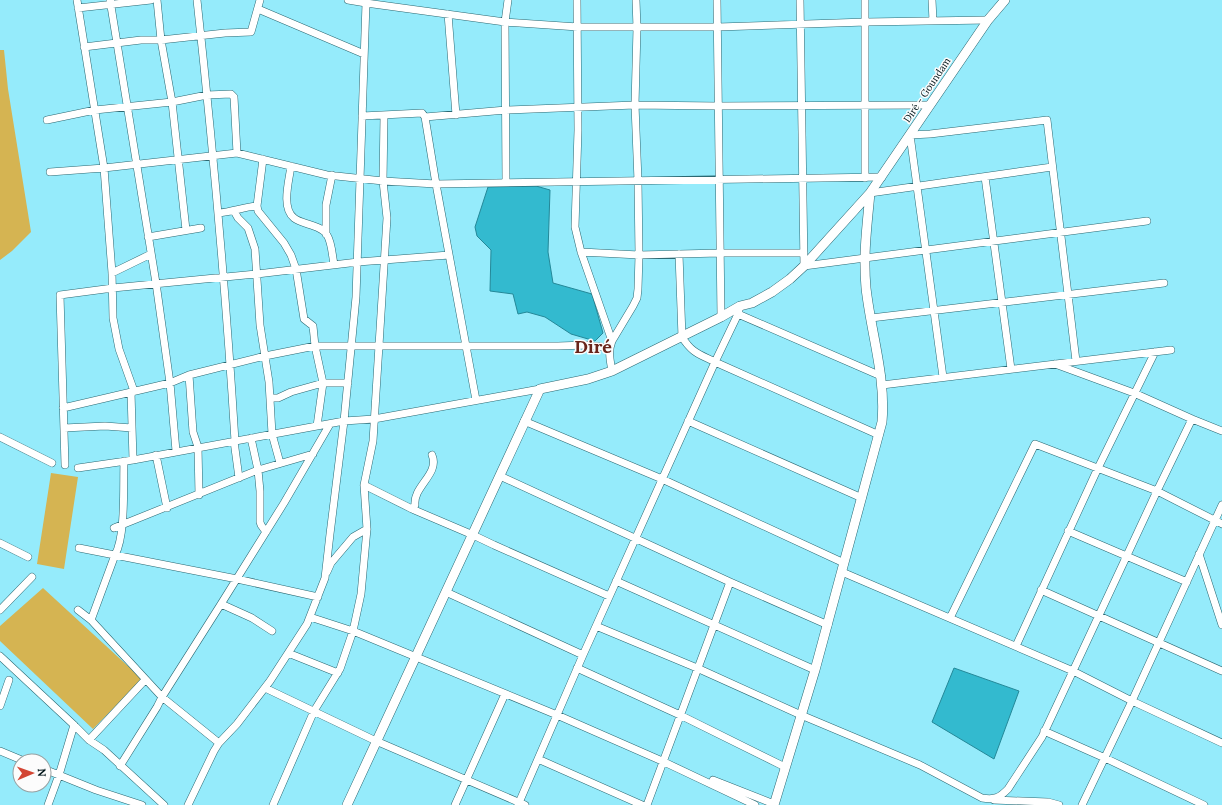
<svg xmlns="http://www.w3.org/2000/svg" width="1222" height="805" font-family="Lora,serif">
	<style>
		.green { fill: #d5b452 }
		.water { fill: #33bacf; stroke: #248898 }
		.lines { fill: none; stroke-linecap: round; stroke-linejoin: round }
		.minor-casing { stroke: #2b6872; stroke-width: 8 }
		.major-casing { stroke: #2b6872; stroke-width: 10 }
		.minor { stroke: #fff; stroke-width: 7 }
		.major { stroke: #fff; stroke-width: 9 }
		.labels { text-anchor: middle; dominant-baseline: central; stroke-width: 3; stroke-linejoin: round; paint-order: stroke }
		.street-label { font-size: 10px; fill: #001519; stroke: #fcfcfc }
		.town-label { font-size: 18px; font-weight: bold; fill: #69251b; stroke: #fcfcfc }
	</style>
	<rect width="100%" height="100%" fill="#95ebfb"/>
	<path class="green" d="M0 50H4L8 89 31 232 12 251 0 260Z
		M51 473 78 477 64 569 37 564Z
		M43 588 142 679 93 729 0 641V626Z"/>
	<path class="water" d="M536 186 550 190 548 252 553 283 592 294 603 333 595 341 571 334 545 317 527 312 518 314 513 294 490 291 491 250 477 236 475 227 488 187Z
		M954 668 1019 691 994 759 932 722Z"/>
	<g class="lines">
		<defs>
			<path id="minor" d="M77 0 104 168 112 273 113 318 119 349 134 391
				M110 0 156 283 170 383 176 451
				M157 0 161 40 172 102 186 230
				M197 0C213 147 226 294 235 441
				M348 0 366 3 505 22 578 27H718L866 22 988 20
				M577 0 578 130 575 227 581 252 612 341
				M717 0 721 317
				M800 0 804 266 1147 221
				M865 0V178
				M932 0 933 21
				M78 8 151 0
				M258 9 364 54
				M448 14 456 115
				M84 47 141 40H161L225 33 251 32 260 0
				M362 116 422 113 425 117 436 184 476 400
				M425 117 506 110 635 105 718 106 930 105
				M47 120 95 110 172 102 207 95 231 94 234 97 237 153
				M263 159 257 206 258 211 284 243 291 255 296 269 304 319 313 326 315 346 323 383 317 426
				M291 166C289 181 281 208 294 218 299 222 306 223 311 225 317 227 324 229 327 235 332 243 332 255 334 264
				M50 172 104 168 237 153 327 175 383 181 436 184 882 177
				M985 177 1011 369
				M506 182 505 22 508 0
				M870 193 1052 167
				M234 211 238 218 248 228 255 249 260 325 269 382 272 434 280 463
				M218 213C232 212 244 207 257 206
				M326 234V205L332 175
				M148 237 201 228
				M581 252 639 255 720 253H804
				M679 254 682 337C692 353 699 354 715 362L879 435
				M112 273 151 254
				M738 314 881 376
				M871 318 1164 283
				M1055 364 1134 393 1192 419 1222 431
				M612 371C610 360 608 351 612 341L633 306 637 298 638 289 639 255 638 181 635 105 637 28 636 0
				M189 375 193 432 198 447 199 495
				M943 377 910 135 930 134 1047 120 1076 361
				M882 385 1171 350
				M131 392 133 460
				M270 398H278L291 392 323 383H348
				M63 408 170 383 189 375 265 356 315 346H558L586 345 610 348
				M524 421 662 479 844 563
				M688 421 862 498
				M64 428 105 426 132 428
				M0 437 52 463
				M251 438 258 470 260 491V522L261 525 266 532
				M234 441 239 478
				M156 455 167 508
				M65 465 60 295 113 288 257 274 358 262 449 255
				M78 468 133 460 344 421 374 419 540 389
				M500 476 730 582 828 625
				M364 485 412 509 473 535 494 545 609 596
				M412 509 415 505C413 486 440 474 432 455
				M114 528 258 470 313 454
				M1068 531 1187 582
				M0 543 28 557
				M79 548 237 579 318 597
				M1199 554 1222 625
				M327 572 331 563 353 537 367 529
				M842 572 1073 671 1132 701 1222 743
				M616 581 815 670
				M1041 590 1222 671
				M446 592 583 655
				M221 604 252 618 272 631
				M0 610 32 577
				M78 610 91 620 162 697 219 743
				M310 617 353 631 557 715 662 761 755 805
				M950 618 1035 444 1157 491 1222 524
				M91 620 115 555C126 535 123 485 124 461
				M596 626 697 668 801 715 920 765 982 798C995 800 999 798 1008 789L1042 737 1073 671 1157 491 1192 419
				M1016 646 1098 468 1155 352
				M288 653 338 673
				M0 656 74 725 89 740 104 750 164 805
				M577 668 680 715 785 767
				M265 688 376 741 525 805
				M0 706 9 680
				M1044 731 1105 758 1204 805
				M89 740 145 680
				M0 751 24 761
				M538 759 642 805
				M120 766 157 707 162 697 221 604 284 503 330 424
				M44 769 96 790 142 805
				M713 780 774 804
				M994 800 1048 802 1059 805
				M48 805 59 775 74 725
				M188 805 214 751 219 743 237 724 270 681 307 624 325 578 330 534 344 421 356 297 366 3
				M273 805 314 711 340 669 353 631 361 594 367 529 364 485 373 441 387 218 383 181 384 116
				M455 805 505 694
				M518 805 583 655 715 362 738 314 740 306
				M647 805 730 582
				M1082 805 1132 701 1222 505"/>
			<path id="major" d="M347 805 540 389 588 379 612 371 721 317 740 306 752 303 772 292 790 279 804 266 870 193 988 20 1005 0
				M774 805 815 670 882 422C886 377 871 333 866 288 863 255 867 226 870 193"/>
		</defs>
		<use href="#minor" class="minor-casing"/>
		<use href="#major" class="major-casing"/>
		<use href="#minor" class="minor"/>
		<use href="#major" class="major"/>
	</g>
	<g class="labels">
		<g class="street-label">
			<text transform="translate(927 90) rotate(-56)">Diré - Goundam</text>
		</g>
		<g class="town-label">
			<text x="593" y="346">Diré</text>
		</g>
	</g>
	<g transform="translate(32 773) rotate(88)"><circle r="19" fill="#fcfcfc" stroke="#97a0a1"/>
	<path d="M0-3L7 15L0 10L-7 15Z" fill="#d34634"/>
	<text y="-6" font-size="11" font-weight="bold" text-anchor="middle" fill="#001519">N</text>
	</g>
</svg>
